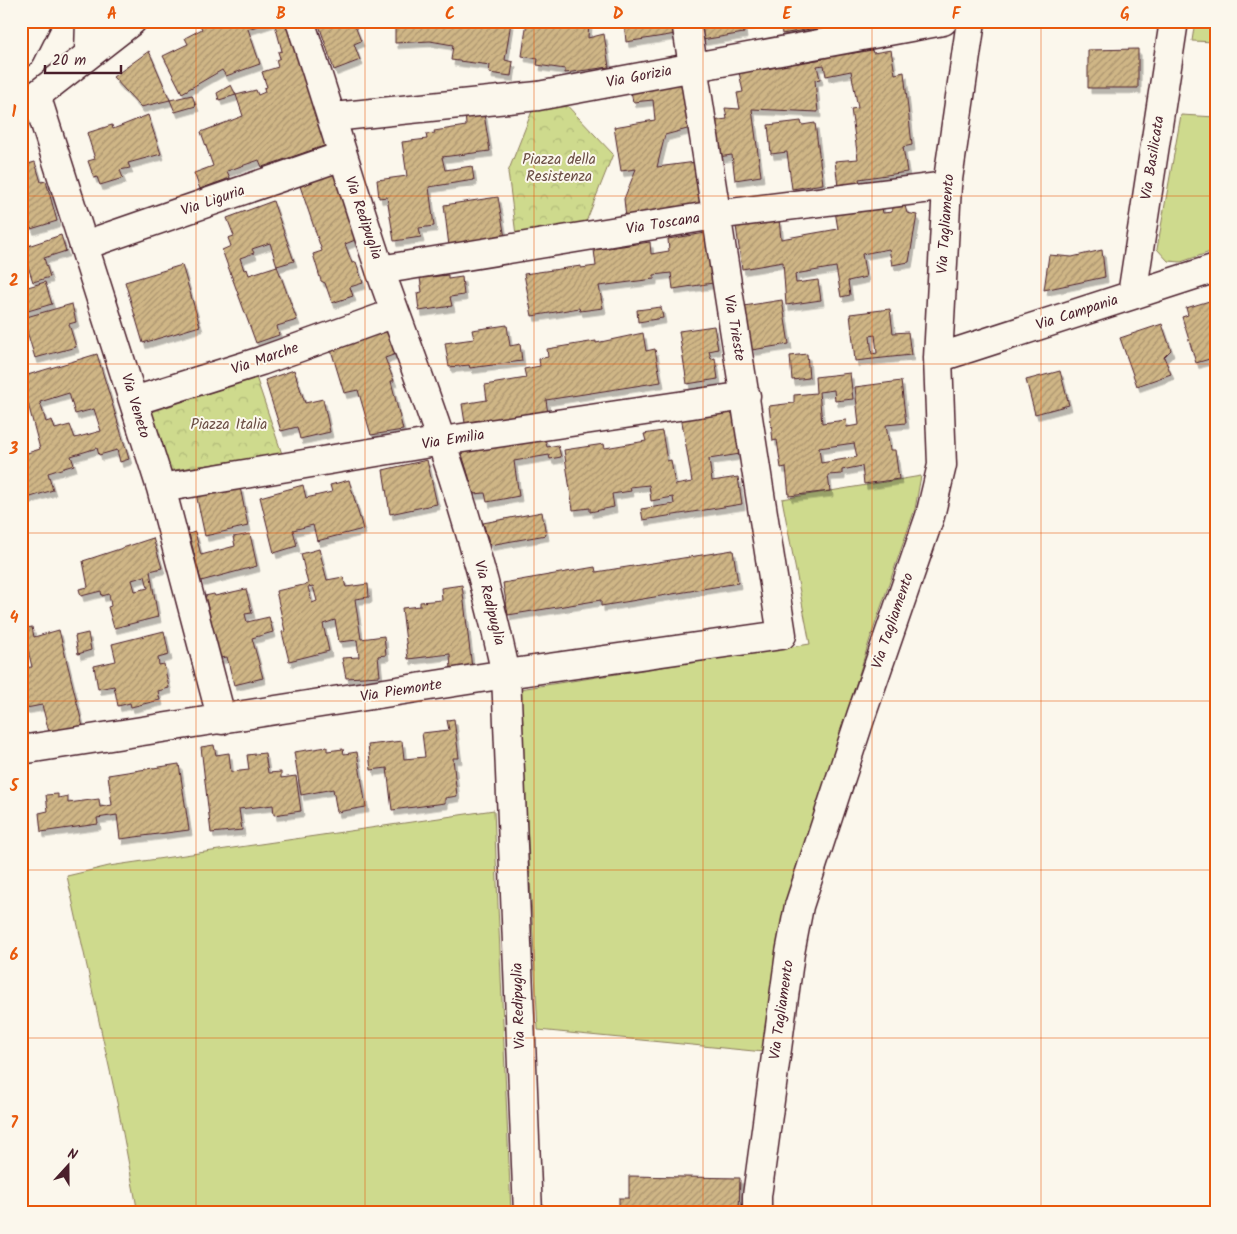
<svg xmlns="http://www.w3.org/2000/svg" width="1237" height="1234" font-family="Kalam,sans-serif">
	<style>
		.green { fill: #ceda8d; stroke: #8c7c5c }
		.park { fill: url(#park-crowns); stroke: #8c7c5c }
		.building { fill: url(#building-hatch); stroke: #4a1f2b; fill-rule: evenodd; filter: url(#shadow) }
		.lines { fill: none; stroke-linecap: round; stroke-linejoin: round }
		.minor-casing { stroke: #4a1f2b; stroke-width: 31 }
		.minor { stroke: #fbf7ec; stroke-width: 28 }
		.grid { fill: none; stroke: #e8590c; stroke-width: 1; stroke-opacity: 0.55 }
		.labels { text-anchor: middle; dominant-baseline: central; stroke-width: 4; stroke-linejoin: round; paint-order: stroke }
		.street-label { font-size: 15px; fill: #4a1f2b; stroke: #fbf7ec }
		.park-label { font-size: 15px; fill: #6b4e44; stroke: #fbf7ec }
		.neatline { fill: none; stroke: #e8590c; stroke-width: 2 }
		.grid-label { font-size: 16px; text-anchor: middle; font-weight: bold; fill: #e8590c }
	</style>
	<defs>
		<pattern id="park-crowns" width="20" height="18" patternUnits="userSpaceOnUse" patternTransform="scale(1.25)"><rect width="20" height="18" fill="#ceda8d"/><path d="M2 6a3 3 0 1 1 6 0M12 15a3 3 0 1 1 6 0" fill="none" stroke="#b2bb7a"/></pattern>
		<pattern id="building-hatch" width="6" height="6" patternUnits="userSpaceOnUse" patternTransform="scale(1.25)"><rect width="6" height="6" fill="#cfb686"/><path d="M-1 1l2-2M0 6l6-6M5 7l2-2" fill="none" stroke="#aa936e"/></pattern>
		<filter id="shadow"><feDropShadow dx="3" dy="5.5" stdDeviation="0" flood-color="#0004"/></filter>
	</defs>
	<rect width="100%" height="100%" fill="#fbf7ec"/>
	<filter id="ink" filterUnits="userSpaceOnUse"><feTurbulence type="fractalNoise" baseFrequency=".02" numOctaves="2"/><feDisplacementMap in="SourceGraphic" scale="10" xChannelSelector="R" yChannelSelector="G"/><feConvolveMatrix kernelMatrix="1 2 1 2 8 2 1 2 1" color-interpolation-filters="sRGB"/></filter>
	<g filter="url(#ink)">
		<path class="green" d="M1195 21H1216V42L1192 41Z
			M1181 115 1216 117V250L1181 262 1168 261 1157 249Z
			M921 476 915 509 870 639 809 835 764 1052 538 1030 520 689 810 644 782 499Z
			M494 810 511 1213H138L118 1107 67 876 109 866Z"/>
		<path class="park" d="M559 97 613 154 584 227 516 235 508 172 536 101Z
			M256 377 282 454 167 471 149 413Z"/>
		<path class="building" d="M198 21H273L248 29 260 64 226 76 222 70 182 93 163 56 188 44 185 38 202 29Z
			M274 21H289L327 145 262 167 259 160 227 171 230 178 200 189 194 173 213 166 201 132 243 116 236 95 256 90 258 95 265 92 264 88 267 87 262 72 278 67 276 60 280 58 278 52 282 51Z
			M332 21H353L361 41 354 44 360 60 334 70 319 25Z
			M395 21 511 22 505 60 513 62 511 76 489 73 490 65 451 60 453 45 430 41 395 43Z
			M527 21H589L588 38 604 34 609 67 565 73V69L537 65 538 59 522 56Z
			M624 21H675L676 34 626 42Z
			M704 21H752V24L743 25 744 33 702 40 699 22Z
			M780 21H826L827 26 782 34Z
			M848 47V54L872 50 873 53 891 50 895 74 904 72 912 145 903 147 907 172 859 179 860 183 838 187 835 161 858 159 851 109 858 108 851 71 826 76 824 65 817 66 820 79 815 80 818 112 752 109 761 176 735 180 732 155 718 157 712 121 727 119 725 108 740 109 737 93 743 92 739 72 823 59 822 52Z
			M1138 49V88H1088V50Z
			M149 51 170 100 141 107 113 77Z
			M683 79 691 128 665 135 657 167 696 162 703 207 626 218 624 199 636 169 621 171 614 127 655 120 653 100 633 102 630 87Z
			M231 85 236 95 219 100 217 93Z
			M192 95 196 106 175 112 170 100Z
			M483 108 490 151 442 157 445 170 472 166 474 180 429 187 434 226 419 228 421 237 394 241 387 197 379 198 377 180 407 176 402 142 427 139 426 134 435 133 434 131 466 126 465 111Z
			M148 115 161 154 128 163 130 168 120 170 123 178 100 185 97 177 94 178 88 161 95 159 87 133 112 125 113 129Z
			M801 121 802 125 815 123 823 184 792 189 787 152 771 154 768 125Z
			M35 162 41 182 46 181 57 221 31 229 25 213H21V166Z
			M336 173 358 239 345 244 352 263 356 262 363 283 350 287 353 296 332 303 325 283 321 281 313 254 322 251 300 186Z
			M498 197 505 238 449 246 444 205Z
			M273 201 294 261 277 266 297 320 277 326 279 335 256 343 222 250 231 246 228 238 234 236 227 218ZM270 243 277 266 249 275 247 269 244 270 240 258 254 253 252 249Z
			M881 203 883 213 892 212V208L905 206 907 213 917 215 909 262 892 265 889 249 862 254 866 277 848 281 850 295 841 297 836 267 795 274 796 283 818 280 821 300 786 305 783 262 742 269 736 226 779 219 781 239 838 229 835 211Z
			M706 233 713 283 673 289 671 273 654 275V279L599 286 603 308 580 311 579 308 532 316 524 274 581 266V268L596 266 594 250 650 242 651 254 669 251 668 239Z
			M61 235 66 251 44 258 50 277 33 282 22 248Z
			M1102 250 1105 277 1044 290 1049 255 1072 257Z
			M182 265 200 326 143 343 125 282Z
			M448 275V279L462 277 464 295 450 297 452 306 419 311 417 293 422 292 420 278Z
			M45 282 52 304 21 313V289Z
			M1216 299V357L1196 363 1182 317 1188 315 1186 308Z
			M782 300 789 344 752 350 744 306Z
			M72 304 76 322 69 324 76 347 35 358 23 318Z
			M661 307 663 318 638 322 637 310Z
			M890 309 893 333 908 332 911 355 855 361 850 314ZM875 335 877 353 872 354 870 336Z
			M1162 324 1171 350 1164 357 1171 374 1137 386 1120 338Z
			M507 325 510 346 520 344 522 361 470 368 469 365 449 367 445 343 474 339 472 330Z
			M714 326 718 349 709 351 711 359 715 358 718 379 687 384 679 331Z
			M387 329 396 354 385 358 394 381H391L403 430 371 435 358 390 344 393 331 350Z
			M643 333 646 351 655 349 661 382 546 400 548 414 491 424 490 418 465 423 462 404 487 400 485 385 526 378 524 369 540 366 539 359 548 357 547 349 596 341V343Z
			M97 354 129 459 120 462 117 450 99 455 97 448 71 456 74 465 48 473 53 490 21 500V455L40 449 21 377ZM69 393 75 414 94 409 101 431 75 438 70 425 55 429 52 420 46 422 40 402Z
			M807 354 809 378 792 380 790 356Z
			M294 370 305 403 323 399 330 432 300 439 297 427 281 431 265 380Z
			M1060 371 1069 405 1035 414 1026 380Z
			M850 373 853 399 835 401 834 390 819 392 822 423 846 420 847 427 859 425 855 387 901 381 906 423 886 425 890 450H895L899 479 864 484 862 466 842 470V474L828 475 830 491 789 496 786 467 781 468 777 440 773 441 769 406 794 403V395L816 393 815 377ZM854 443 857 457 821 463 819 448Z
			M733 407 740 454 709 459 712 481 738 477 742 504 643 520 641 509 674 504 673 497 651 501 649 485 630 487 631 491 612 494 614 507 590 512V508L573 510 564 450 604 444 605 448 646 441 644 434 662 431 667 461 671 460 675 485 692 482 681 416Z
			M545 438 547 447 558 445 561 457 550 459 549 455 514 461 519 496 487 502 485 493 474 494 461 451Z
			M427 460 437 504 390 514 383 470Z
			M349 480 363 529 317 541 313 525 293 530 297 546 274 553 260 497 303 485 306 498 332 492 330 485Z
			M240 487 248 526 205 536 196 494Z
			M542 512 546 535 490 545 483 523Z
			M195 532 201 555 235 546 233 537 250 534 257 566 201 581 189 534Z
			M153 538 162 568 150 571 158 617 114 628 108 607 111 606 109 594 102 596 101 591 81 596 79 589 88 587 83 561ZM145 576 148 588 135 591 132 580Z
			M319 549 327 580 343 577 346 587 368 584 369 597 355 599 361 639 384 636 386 655 378 656 380 676 346 678 342 658 359 657 357 640 339 642 335 620 323 624 329 651 289 661 282 632 285 631 276 591 308 584 301 554ZM313 586 317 601 312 603 308 587Z
			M733 550 738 583 601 606V600L508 615 503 583 595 567 596 572Z
			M462 585 472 668 451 670 450 654 408 659 402 608 420 606V602L442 600 441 588Z
			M246 589 252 613 245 614 247 622 269 617 273 632 252 638 263 678 234 685 227 657 220 658 205 596 214 594 215 596Z
			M32 627 34 637 59 630 83 727 49 732 42 705 21 709V668L32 667 23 629Z
			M164 631 169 655 158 658 159 665 164 664 169 688 158 691 160 700 131 707 130 703 118 706 114 686 98 689 94 666 116 661 112 644Z
			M88 633 91 650 78 654 75 636Z
			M454 719 459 758H453L457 796 445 798V803L392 810 387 768 371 770 368 745 402 741 404 759 425 757 422 733 449 730 447 720Z
			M214 745 216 755 229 753 231 772 249 770 247 755 265 753 268 773 281 772V778L296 776 301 811 274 815 273 805 239 809 242 830 211 833 201 747Z
			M327 747V751L343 749 344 754 357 752 366 807 337 812 333 789 301 795 294 752Z
			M179 764 189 830 120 839 117 815 97 818 98 824 41 832 39 813 48 811 46 795 58 794V798L68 796V803L99 799 100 807 112 805 108 775Z
			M629 1176 740 1178 739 1213H619V1198H629Z"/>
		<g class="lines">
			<defs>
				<path id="minor" d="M300 21C328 104 352 187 380 270 400 327 422 383 441 441 467 517 489 595 506 674L528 1213
					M89 52 90 21
					M21 53 37 21
					M36 95 161 488 222 720
					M23 106 132 21
					M333 117 538 96 943 21
					M85 245 342 156
					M380 270 715 215 947 186
					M1132 295 1174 21
					M938 358 1216 268
					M134 401 261 361 395 313
					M161 488 442 441 746 396
					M21 750 506 674 782 635 686 21
					M757 1213V1196L790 953 799 906 861 716 930 516 942 465 938 358 947 186 971 21"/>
			</defs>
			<use href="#minor" class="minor-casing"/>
			<use href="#minor" class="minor"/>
		</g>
	</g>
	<path class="grid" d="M196 21V1213M365 21V1213M534 21V1213M703 21V1213M872 21V1213M1041 21V1213M21 196H1216M21 364H1216M21 533H1216M21 701H1216M21 870H1216M21 1038H1216"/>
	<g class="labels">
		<g class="street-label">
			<text transform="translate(639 77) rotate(-11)">Via Gorizia</text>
			<text transform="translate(1153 158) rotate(-81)">Via Basilicata</text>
			<text transform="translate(213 201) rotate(-19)">Via Liguria</text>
			<text transform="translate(363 218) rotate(71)">Via Redipuglia</text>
			<text transform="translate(663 224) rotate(-9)">Via Toscana</text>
			<text transform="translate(946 224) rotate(-86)">Via Tagliamento</text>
			<text transform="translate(1077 313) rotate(-18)">Via Campania</text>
			<text transform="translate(734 328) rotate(80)">Via Trieste</text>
			<text transform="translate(265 359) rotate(-19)">Via Marche</text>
			<text transform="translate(135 406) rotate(73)">Via Veneto</text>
			<text transform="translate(453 440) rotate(-9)">Via Emilia</text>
			<text transform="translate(489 603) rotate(76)">Via Redipuglia</text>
			<text transform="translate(893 621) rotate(-71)">Via Tagliamento</text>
			<text transform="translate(401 691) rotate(-9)">Via Piemonte</text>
			<text transform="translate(519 1006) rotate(-92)">Via Redipuglia</text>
			<text transform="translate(782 1010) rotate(-82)">Via Tagliamento</text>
		</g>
		<g class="park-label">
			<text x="559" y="160">Piazza della<tspan x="559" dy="17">Resistenza</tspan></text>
			<text x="229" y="425">Piazza Italia</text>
		</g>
	</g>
	<rect width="1237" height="1234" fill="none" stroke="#fbf7ec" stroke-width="55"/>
	<g transform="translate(68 1166) rotate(21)" stroke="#fbf7ec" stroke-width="4" paint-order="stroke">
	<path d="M0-4L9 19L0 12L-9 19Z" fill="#4a1f2b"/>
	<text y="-8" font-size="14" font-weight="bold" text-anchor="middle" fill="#4a1f2b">N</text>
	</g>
	<path d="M45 65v8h76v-8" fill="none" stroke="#4a1f2b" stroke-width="2.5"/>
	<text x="52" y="65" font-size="15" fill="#4a1f2b" stroke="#fbf7ec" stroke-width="4" paint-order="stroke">20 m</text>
	<rect x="28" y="28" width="1182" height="1178" class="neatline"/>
	<g class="grid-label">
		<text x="112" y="19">A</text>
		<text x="281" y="19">B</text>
		<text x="450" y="19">C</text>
		<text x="618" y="19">D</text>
		<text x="787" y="19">E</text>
		<text x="956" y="19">F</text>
		<text x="1125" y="19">G</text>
		<text x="14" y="117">1</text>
		<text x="14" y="286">2</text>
		<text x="14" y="454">3</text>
		<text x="14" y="623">4</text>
		<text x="14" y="791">5</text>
		<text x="14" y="960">6</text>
		<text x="14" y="1128">7</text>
	</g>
</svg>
